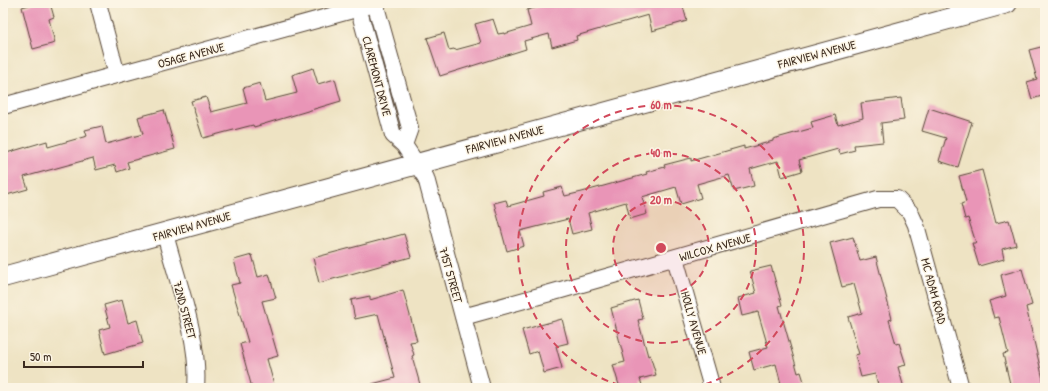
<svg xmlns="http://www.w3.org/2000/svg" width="1048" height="391" font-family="'Patrick Hand',sans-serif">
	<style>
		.building { fill: #e995b7 }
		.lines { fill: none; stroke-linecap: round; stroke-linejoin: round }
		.minor-casing { stroke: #564637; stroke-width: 18 }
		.tertiary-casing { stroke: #564637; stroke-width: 22 }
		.minor { stroke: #fff; stroke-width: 16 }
		.tertiary { stroke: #fff; stroke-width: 20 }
		.ring { fill: none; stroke: #d1495b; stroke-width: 2; stroke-dasharray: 7 5 }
		.labels { text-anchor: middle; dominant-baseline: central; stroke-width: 3; stroke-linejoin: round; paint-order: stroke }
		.street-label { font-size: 12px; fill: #3b2a1e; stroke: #fcf5e5 }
		.centre { fill: #d1495b; stroke: #fcf5e5; stroke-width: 2 }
		.ring-label { font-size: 12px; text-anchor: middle; font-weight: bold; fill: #d1495b; stroke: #fcf5e5; stroke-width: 3; stroke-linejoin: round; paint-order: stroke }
	</style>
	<rect width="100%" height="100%" fill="#fcf5e5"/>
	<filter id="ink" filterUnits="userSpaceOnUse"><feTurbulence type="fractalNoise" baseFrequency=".025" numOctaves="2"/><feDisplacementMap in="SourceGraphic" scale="8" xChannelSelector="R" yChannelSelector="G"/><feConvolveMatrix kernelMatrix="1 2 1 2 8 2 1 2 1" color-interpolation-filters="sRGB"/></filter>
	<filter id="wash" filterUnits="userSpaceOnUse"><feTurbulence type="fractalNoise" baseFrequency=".012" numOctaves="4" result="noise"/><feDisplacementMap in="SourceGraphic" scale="16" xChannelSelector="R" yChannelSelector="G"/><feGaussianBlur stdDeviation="0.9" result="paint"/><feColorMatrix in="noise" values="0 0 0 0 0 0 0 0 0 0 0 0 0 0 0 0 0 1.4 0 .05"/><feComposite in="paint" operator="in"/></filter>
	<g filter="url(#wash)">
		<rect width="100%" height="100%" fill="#eee3c3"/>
		<g id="blocks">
			<path class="building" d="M36 3H50L54 17 49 19 55 43 33 49 22 7Z
				M553 3H682L687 21 652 31 648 15 576 36 577 40 552 47 549 34 524 41 526 49 440 76 427 38 444 33 449 50 454 49 455 50 481 43 475 24 493 19 498 34 504 33V34L531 26 527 10Z
				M1045 46V95L1032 99 1027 82 1037 79 1029 50Z
				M313 68 318 84 335 79 341 101 254 127 253 125 203 138 191 101 206 97 211 112 247 103 243 88 260 83 265 101 297 93 292 75Z
				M901 98 904 120 881 123 883 142 854 145 855 150 840 154 838 149 799 160 802 171 782 177 778 161 750 169 754 186 734 191 729 175 697 184 701 198 681 204 676 187 642 197 647 214 630 219 626 202 588 213 592 229 572 234 568 219 520 231 524 246 507 251 494 203 506 200 508 206 544 196 543 192 562 187 565 196 582 192 647 174 646 172 665 167 664 165 691 158V161L744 146V149L773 141V139L813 128 811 122 835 115 838 125 863 118 861 103Z
				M929 108 972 122 958 167 939 161 946 138 922 131Z
				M164 110 175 149 127 162 129 168 117 172 115 165 96 170 93 158 24 177 28 189 3 196V154L47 141 48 147 87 136 85 130 102 126 106 144 143 134 138 117Z
				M982 170 996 223 1009 220 1016 245 1002 249 1004 259 979 266 972 243H976L968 218 965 219 961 204 966 202 959 176Z
				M404 234 411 257 319 283 313 258Z
				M853 237 860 261 876 257 892 319 889 320 896 344 899 343 906 365 898 367 904 388H879L875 374 861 377 855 355 859 354 848 317 862 313 854 284 842 287 830 243Z
				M252 255 258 277 269 274 276 298 262 301 278 356 267 359 275 388H252L240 344 248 342 231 285 240 283 234 260Z
				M771 266 782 305 779 306 798 373 801 372 806 388H782L776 364 754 370 749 352 768 347 758 312 742 316 738 298 756 293 750 271Z
				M1022 269 1032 305 1026 307 1045 388H1011L1003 354 1008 353 999 317 994 318 989 301 1006 296 1001 275Z
				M403 290 417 341 410 342 414 355 412 356 421 388H372V384L395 378 378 314 355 319 351 300 370 296V300Z
				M122 300 128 323 137 320 143 343 105 354 99 330 110 327 104 305Z
				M638 300 643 319 638 320 648 356 650 355 656 375 640 379 643 388H622L621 385H619L613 365 625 362 611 308Z
				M562 319 568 343 556 346 562 368 544 373 538 351 529 354 522 330Z"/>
		</g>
	</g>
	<g filter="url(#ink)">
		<use href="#blocks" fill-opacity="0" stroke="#564637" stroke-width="1"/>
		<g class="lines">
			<defs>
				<path id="minor" d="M98 3 117 75
					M357 3 393 135 404 145 426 178 482 388
					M375 3 410 128 404 145
					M3 106 378 3
					M165 234C177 281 200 339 196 388
					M675 258 712 388
					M463 317 561 290 878 199H897L910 212 916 225 961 388"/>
				<path id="tertiary" d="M3 277 1007 3"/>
			</defs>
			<use href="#minor" class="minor-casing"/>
			<use href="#tertiary" class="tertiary-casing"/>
			<use href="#minor" class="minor"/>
			<use href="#tertiary" class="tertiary"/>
		</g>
	</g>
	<circle cx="661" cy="248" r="48" fill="#d1495b" fill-opacity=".12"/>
	<g class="ring">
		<circle cx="661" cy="248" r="48"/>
		<circle cx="661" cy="248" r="95"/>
		<path d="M631 388A143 143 0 1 1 691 388"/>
	</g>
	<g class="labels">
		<g class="street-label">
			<text transform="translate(817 54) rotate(-15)">FAIRVIEW AVENUE</text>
			<text transform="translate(191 55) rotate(-15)">OSAGE AVENUE</text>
			<text transform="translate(377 76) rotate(75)">CLAREMONT DRIVE</text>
			<text transform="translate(505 139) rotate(-15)">FAIRVIEW AVENUE</text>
			<text transform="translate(192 226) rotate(-16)">FAIRVIEW AVENUE</text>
			<text transform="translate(715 247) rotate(-16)">WILCOX AVENUE</text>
			<text transform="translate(451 275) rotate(74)">71ST STREET</text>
			<text transform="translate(934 291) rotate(75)">MC ADAM ROAD</text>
			<text transform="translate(185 310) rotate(75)">72ND STREET</text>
			<text transform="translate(694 323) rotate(74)">HOLLY AVENUE</text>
		</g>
	</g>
	<circle cx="661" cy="248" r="6" class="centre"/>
	<g class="ring-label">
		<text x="661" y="109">60 m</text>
		<text x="661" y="157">40 m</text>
		<text x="661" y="204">20 m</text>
	</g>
	<rect width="1048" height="391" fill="none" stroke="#fcf5e5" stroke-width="16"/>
	<path d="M24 361v6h119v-6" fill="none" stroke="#3b2a1e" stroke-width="2"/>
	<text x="30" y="361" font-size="12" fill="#3b2a1e" stroke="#fcf5e5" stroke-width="3" paint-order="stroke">50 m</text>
</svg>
